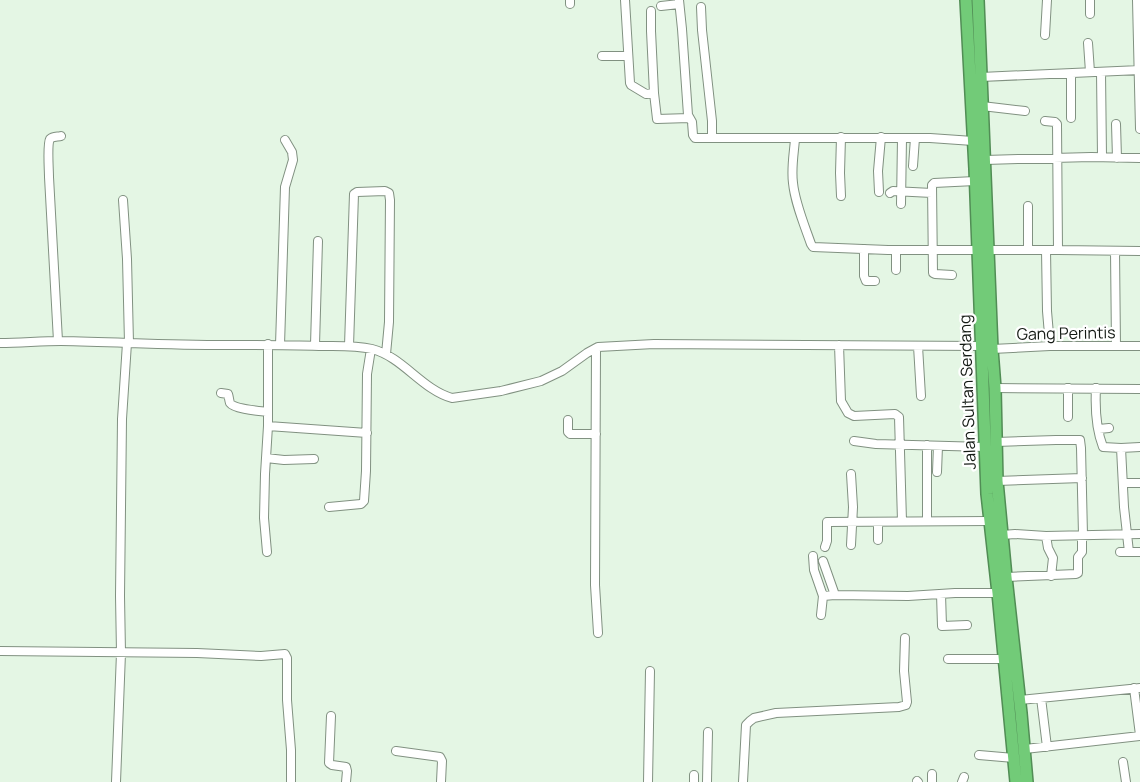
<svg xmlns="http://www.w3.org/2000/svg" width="1140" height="782" font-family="Manrope,sans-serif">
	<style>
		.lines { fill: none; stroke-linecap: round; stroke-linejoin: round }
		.minor-casing { stroke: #819181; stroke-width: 10 }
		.highway-casing { stroke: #518d55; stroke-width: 14 }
		.minor { stroke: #fff; stroke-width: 8 }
		.highway { stroke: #72cb78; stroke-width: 11 }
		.labels { text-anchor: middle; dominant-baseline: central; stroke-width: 4.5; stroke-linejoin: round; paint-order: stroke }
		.street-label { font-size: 16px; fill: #141a14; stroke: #fff }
	</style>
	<rect width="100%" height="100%" fill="#e4f6e4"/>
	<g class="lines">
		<defs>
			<path id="minor" d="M625 0 630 83 631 85 646 94 654 93
				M679 0 682 29 688 115 692 122 693 135 695 138H930L973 141
				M1090 0V14
				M1137 0 1140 129
				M570 4V0
				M661 6 679 4
				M701 7 702 30 712 121V138
				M651 11V31L654 93 657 119 689 118
				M1045 35 1047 0
				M1088 43 1090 72
				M602 56H628
				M1101 72 1102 157
				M1071 74V118
				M981 77 1140 70
				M982 106 1025 111
				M1045 121 1055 122 1057 124 1058 250
				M1116 124 1117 158
				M841 137 840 173 841 196
				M795 139C794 153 791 168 793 183 795 203 804 224 811 244L813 247 888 250H978
				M985 160 1091 157 1140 158
				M913 166 915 138
				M879 192 878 171 881 137
				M890 193 893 191 932 193
				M123 200 127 259 129 343
				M901 204 902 138
				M864 249V276L866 281H875
				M896 250V270
				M988 250H1058L1140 251
				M1028 250V206
				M1046 250 1047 311 1050 346
				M1115 251 1116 346
				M952 275 935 274 933 273 932 185 934 183 975 181
				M58 341C55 286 52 232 49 177 49 170 47 144 50 139 53 136 58 137 61 136
				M0 343C20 343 41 341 61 341 121 342 182 346 243 345 268 345 293 345 319 346 336 346 355 345 372 349 403 357 421 389 452 398L501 391 541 381 562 371 587 353 598 347 654 344 982 346
				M280 345 285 187 293 160 292 152 285 140
				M315 345 318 241
				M839 345 841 401 848 413 854 416 895 414 899 417 902 521
				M349 346 354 194 357 192 385 191 389 193 390 200 389 322 386 354
				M918 346 921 396
				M596 349 595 585 598 633
				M992 349 1050 346H1140
				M995 388 1140 389
				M1096 388C1095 407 1096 429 1103 447L1121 448 1140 447
				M221 393 228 394C229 397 229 400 230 403 234 409 260 411 268 412
				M1068 417V388
				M568 420V432L570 434H596
				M268 426 367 433
				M1099 429 1109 428
				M854 441 876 444 985 447
				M996 442 1056 440H1080L1081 448 1083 535
				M1121 448 1124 507 1129 552
				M266 458 284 460 314 459
				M937 472 938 446
				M851 474 853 507 851 545
				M997 481 1082 478
				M1123 483H1140
				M329 507 361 504 364 501 366 471 367 374 371 349
				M927 521V445
				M1002 535 1015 534 1046 536 1140 534
				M1046 536 1048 548 1053 558 1051 576
				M878 540V522
				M825 547 827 541V522L990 521
				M267 552 264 518 265 474 268 426V344
				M1120 552H1140
				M813 556 814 570 823 596
				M823 561 835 595
				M1006 577 1076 574 1078 573V557L1082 552V535
				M941 594 942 626 967 625
				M821 615 823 596 835 595 908 596 955 593H998
				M0 651 197 653 261 656 285 654 287 658V700L291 750V782
				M948 659H1004
				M1134 688 1140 735
				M1041 698 1047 747
				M1020 700 1140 688
				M331 716 329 763 332 765 346 767 347 771 346 782
				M1025 749 1140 736
				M396 751 440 757 442 761 441 782
				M979 755 1014 758
				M1123 762 1126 782
				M932 774V782
				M917 781 918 782
				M116 782 121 653 120 596 122 419 127 343
				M648 782 650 671
				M694 782V775
				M707 782 708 732
				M743 782 746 725 750 721 754 718 776 713 899 707 906 705 907 702 904 671 905 638
				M962 782 964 777"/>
			<path id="highway" d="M966 0 975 169 987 494 998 593 1016 782
				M978 0 992 349 995 388 997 481 1006 577 1021 713 1027 782"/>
		</defs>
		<use href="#minor" class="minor-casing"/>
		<use href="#highway" class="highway-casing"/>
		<use href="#minor" class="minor"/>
		<use href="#highway" class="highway"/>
	</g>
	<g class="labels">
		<g class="street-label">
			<text transform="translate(1066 333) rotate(-1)">Gang Perintis</text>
			<text transform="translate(967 392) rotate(-92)">Jalan Sultan Serdang</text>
		</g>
	</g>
</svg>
